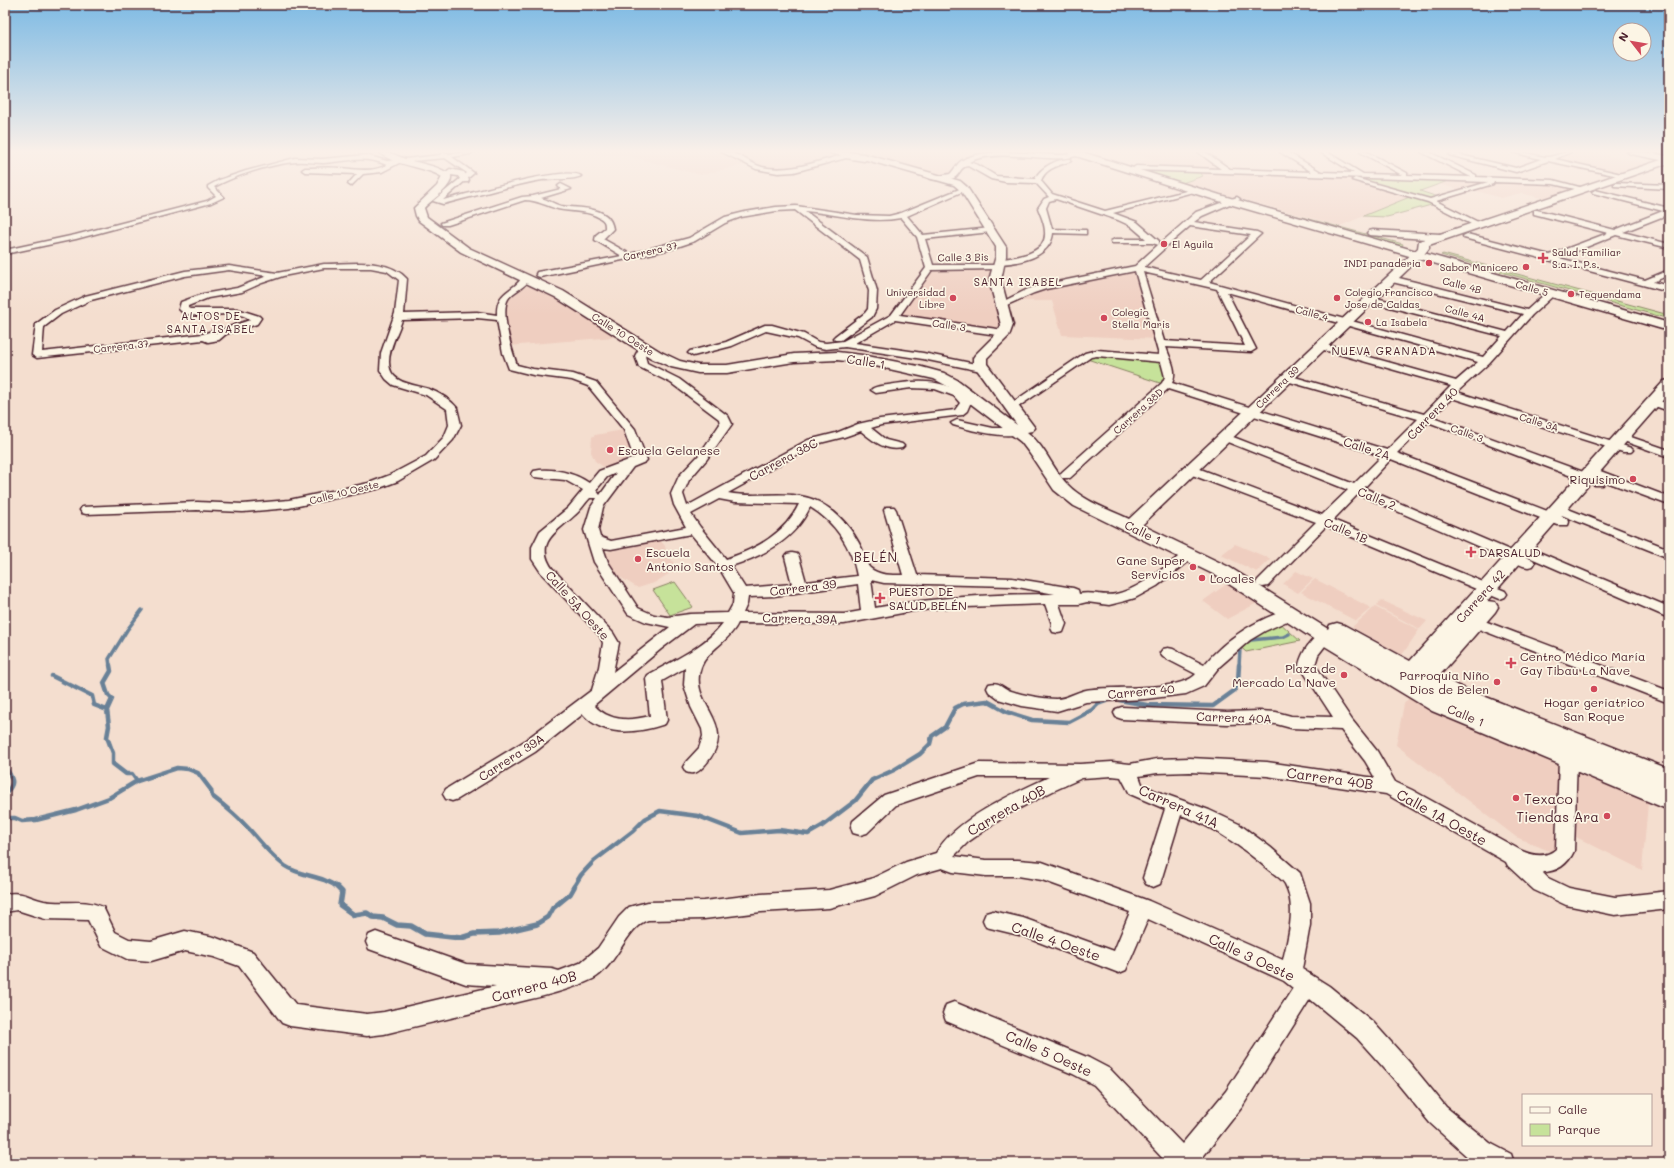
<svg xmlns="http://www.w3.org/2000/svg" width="1674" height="1168" font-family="Mali,sans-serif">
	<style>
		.built { fill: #efcec0 }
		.green { fill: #c6e29a; stroke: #888062 }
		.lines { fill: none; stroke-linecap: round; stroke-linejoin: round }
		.stream-far2 { stroke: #698197; stroke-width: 3.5 }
		.stream-far1 { stroke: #698197; stroke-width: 4.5 }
		.stream { stroke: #698197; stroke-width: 5.5 }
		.street-casing { stroke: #4a1f2b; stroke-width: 3 }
		.secondary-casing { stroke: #4a1f2b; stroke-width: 3 }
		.primary-casing { stroke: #4a1f2b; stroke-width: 3 }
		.street { fill: #fcf5e5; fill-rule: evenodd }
		.secondary { fill: #fcf5e5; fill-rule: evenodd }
		.primary { fill: #fcf5e5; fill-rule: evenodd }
		.poi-dot { fill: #d1495b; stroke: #fcf5e5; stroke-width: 1.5 }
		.labels { text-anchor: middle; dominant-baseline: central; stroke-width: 3.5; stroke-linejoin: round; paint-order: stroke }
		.far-poi-label { font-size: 10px; fill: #4a1f2b; stroke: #fcf5e5; text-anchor: start }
		.far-street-label { font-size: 10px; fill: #4a1f2b; stroke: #fcf5e5 }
		.far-neighbourhood-label { font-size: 11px; letter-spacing: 1px; fill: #4a1f2b; stroke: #fcf5e5 }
		.street-label { font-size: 12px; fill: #4a1f2b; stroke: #fcf5e5 }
		.poi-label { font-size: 12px; fill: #4a1f2b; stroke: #fcf5e5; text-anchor: start }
		.neighbourhood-label { font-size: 13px; letter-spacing: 1px; fill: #4a1f2b; stroke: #fcf5e5 }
		.near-street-label { font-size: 14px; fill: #4a1f2b; stroke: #fcf5e5 }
		.near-poi-label { font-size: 14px; fill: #4a1f2b; stroke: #fcf5e5; text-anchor: start }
	</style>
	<rect width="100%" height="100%" fill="#f4decf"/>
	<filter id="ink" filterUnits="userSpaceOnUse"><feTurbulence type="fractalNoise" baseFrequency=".025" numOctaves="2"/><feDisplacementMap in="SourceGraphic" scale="8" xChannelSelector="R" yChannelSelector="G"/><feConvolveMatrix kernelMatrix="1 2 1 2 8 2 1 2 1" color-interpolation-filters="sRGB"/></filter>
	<g filter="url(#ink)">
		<path class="built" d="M596 152 835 153 833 152H1075L1074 155 975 157 951 174 939 176 853 156 794 170H767L750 163 701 175 624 155 593 154Z
			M1132 152H1201L1228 171 1337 174 1412 196 1340 226 1182 183 1202 176 1143 167 1141 166 1146 164 1139 162 1153 159Z
			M1568 152H1592L1655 165 1623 175 1549 159Z
			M1448 178 1480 179 1489 184 1501 180 1553 182 1584 189 1549 200 1521 193 1501 198 1470 189 1464 191 1439 184 1448 181Z
			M997 267 1004 333 894 317 930 268Z
			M1138 268 1158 339 1062 335 1052 301H1011L1031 291Z
			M532 285H539L626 336 508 346 504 299 517 289Z
			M623 430 635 461 604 467 595 461 591 452 592 437 595 435Z
			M660 540 665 546 666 551 675 565 678 564 680 567 654 583 638 588 610 571 603 553Z
			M1235 544 1271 559 1257 572 1221 555Z
			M1296 571 1313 579 1298 593 1283 584Z
			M1315 579 1371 608 1356 621 1301 592Z
			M1228 583 1259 602 1227 619 1203 601Z
			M1381 600 1427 621 1420 629 1376 606Z
			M1375 607 1419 630 1402 655 1352 627Z
			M1415 690 1649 792 1642 870 1566 832 1561 856 1516 837 1396 745 1404 704Z"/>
		<path class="green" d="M1136 168 1198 170 1203 176 1182 183Z
			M1337 174 1448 178V181L1420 191 1441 198 1430 201 1435 204 1387 217 1363 216 1412 196Z
			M1242 201 1403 244 1400 250 1239 202Z
			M1443 254 1669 315V319L1441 255Z
			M1088 355 1166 359V385L1084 358Z
			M675 582 693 607 670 615 653 590Z
			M1278 621 1300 641 1246 652 1237 644Z"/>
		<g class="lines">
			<path class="stream-far2" d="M1247 642 1251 640 1283 637 1289 634
				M110 666 109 659 127 630 142 610
				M1239 666 1240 649 1242 645"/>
			<path class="stream-far1" d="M110 665 111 671 104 683 108 695 112 699 107 710 109 726 107 737 113 753V764L126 774H132L137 781
				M52 676 92 696 94 705 107 710
				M1119 700 1147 705 1213 706 1235 690 1238 681 1239 665
				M5 766C12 779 17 782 5 794
				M5 818H15L22 821 36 820 76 810 109 798 137 781 177 768 188 769 198 773 211 790 212 796C225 806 238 817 249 829 261 842 270 855 285 866 301 877 323 875 338 888
				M573 888 581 875 594 861 633 831 645 819 660 811 698 816 742 833 779 830 808 834 822 826 855 801 872 780 894 770 920 754 930 744 932 736 945 727 955 708 963 704 987 701 1007 712 1032 720 1069 722 1092 710 1098 704 1109 700"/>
			<path class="stream" d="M337 887 342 892 340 905 354 915 367 913 373 917 383 918 397 925 411 926 425 934 461 938 474 934 499 933 537 924 548 917 553 908 570 894 574 887"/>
			<defs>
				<path id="street" d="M443 152 447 154 473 152 470 154 452 157 474 173 443 200C465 195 566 165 581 176 575 180 551 179 542 180 508 186 476 196 443 204L433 201 467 173 445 158 401 162 382 172 363 174 351 186 348 184 357 174 305 172 302 170 305 168C317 168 328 167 340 168 357 169 371 173 387 165 366 155 345 161 324 163 314 163 305 161 296 162 271 164 236 175 214 187L224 197 211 203 76 239 5 254V250L75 235 207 201 216 196 208 188V186L219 180 246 171 295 158 322 159 366 155 387 161 440 155Z
					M722 152C738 151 748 163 762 167 790 173 818 161 846 154H853L867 159 864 161 846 158 794 172 778 173 756 169Z
					M1072 152H1078L1076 156 1067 158C1040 160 993 149 969 162L978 165 996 176 1035 179C1040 167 1059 158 1071 159V161C1060 165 1045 168 1041 181L1052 194 1105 211 1194 189 1197 191 1113 213 1137 222 1159 241V245L1152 243H1112L1111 241 1115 239H1146L1131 226 1118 220 1056 199 1049 201 1046 208 1052 229 1083 230H1086V234L1053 233C1051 258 1018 263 999 264H996V260C1012 257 1047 256 1045 232 1045 224 1041 216 1038 208L1044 199 1049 197 1036 183 1006 182 991 179 968 166C960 166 960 175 954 178 946 181 931 181 925 176L928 174 939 176 950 174C954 170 957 164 961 161 984 146 1036 155 1063 155L1071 154Z
					M1198 152H1205L1230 169 1312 172 1280 152H1287L1321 172 1354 173 1320 152H1327L1363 174 1402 175 1360 152H1367L1407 173V175L1471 177 1421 152H1429L1476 175V177L1553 180 1587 189 1584 191 1553 184 1494 182 1493 184 1436 201 1480 223V227H1477L1428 202 1352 180 1355 178 1430 199 1488 182 1136 170 1133 168 1136 166 1221 169Z
					M1512 152C1524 151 1535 156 1546 157 1554 157 1562 152 1571 152L1555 159 1626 175 1623 177 1548 161 1516 172 1449 155 1452 153 1516 168 1541 159Z
					M1616 183 1669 185V189L1614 186V184Z
					M561 184 571 189 541 198C548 200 554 204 561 206 579 209 610 205 613 229L603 239 630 254 689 238 725 217 745 212 776 207 796 206 857 215 889 216 901 213 962 188H966V190L907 216 923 235 991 228 995 230 991 232 925 239 933 265H997L1001 267 997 269 932 270 900 315 1004 330 1009 333 1004 336 895 320 855 343 923 353 985 366 986 368 981 371 923 359 845 347 826 349 815 347 798 338 766 331 732 346 693 356 688 353 690 351 726 342 765 325H772L804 334 818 342 826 343 843 341 891 315 926 268 917 237 901 218C868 224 837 214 805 211L867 257 877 291 876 309 872 317 841 340H835L833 338 835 336 865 313 868 309 869 291 860 260 795 210 776 211 741 217 725 223 695 241 671 249 632 258 540 277 537 276 536 274 537 272 622 256 595 240 596 235 605 228C605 223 605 221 600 218 588 210 571 212 558 209 546 206 537 200 525 200L448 225H442L441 223 522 197 533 196 561 189 558 186Z
					M1595 190 1669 208V214L1623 232 1669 244V248L1616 235 1559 258 1645 280 1669 270V275L1653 282 1669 286V292L1464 238 1463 236 1467 234 1550 255 1608 233 1534 214V210H1537L1615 230 1663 211 1593 193 1592 192Z
					M1237 197 1240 199 1239 200 1202 216 1194 222 1257 232 1261 234 1209 282 1483 357 1502 336 1366 301 1365 299 1369 296 1507 332 1523 314 1388 281 1387 279 1391 276 1527 310 1547 292H1553L1554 294 1553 296 1532 315 1489 363 1457 392 1631 448 1633 450 1631 452H1623L1452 398 1433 417 1586 473 1587 469H1595L1669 497V505L1604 481 1603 485H1595L1428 422 1397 453 1568 519 1569 522 1568 525H1558L1391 459 1364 488 1533 560 1535 563 1533 566 1528 567 1523 566 1358 494 1333 520 1505 591 1507 594 1505 597 1500 599 1326 526 1268 586 1263 587 1258 586 1256 583 1258 580 1316 522 1187 473 1185 470 1187 467H1195L1322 515 1348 490 1220 439 1218 437 1220 435H1228L1354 484 1382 456 1168 389 1070 478H1062L1060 475 1062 472 1162 383 1165 377 1161 362 1097 356 1091 357 1015 409H1007L1006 407 1085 353 1097 350 1159 355 1135 271 1046 289 1034 293 1000 308 996 305 1028 289 1042 285 1135 266 1158 245H1161L1165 247 1164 249 1144 267 1201 280 1251 235 1190 226 1168 245H1165L1161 243 1196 212ZM1143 272 1217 289 1245 346 1164 341ZM1227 292 1478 362 1456 381 1323 344 1320 343 1315 346 1317 348 1451 386 1424 414 1291 376H1283L1282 378 1283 380 1418 419 1387 450 1172 383C1178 371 1170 359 1166 347L1251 352 1256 349Z
					M324 264C350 264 388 257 407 279L404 314 477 312 497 315C496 290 513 293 523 276H529L530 278C525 289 514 290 508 299 500 312 512 351 517 365L533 369 573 374 596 382 635 429 647 460 645 462 633 467 603 507 598 530 600 537 611 541 686 527 674 505 671 494 679 476 699 455 720 424 719 419 671 383 639 367 635 356 641 345 644 344 649 347 645 356 647 363 679 379 728 416 732 424 707 459 689 480 683 494 687 506 808 440 836 433 858 424 880 419 955 410 960 403 954 396 935 389 911 388 876 393 871 390C874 386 882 386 888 385 916 380 946 378 968 398L976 397 981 400 980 402 970 404 967 411 962 415 881 425 871 428 886 440 902 444 904 446 902 448C886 452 872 440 861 431L844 437 816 444 728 493C758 499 791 488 819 502 838 512 853 530 862 549 865 554 866 565 870 568 880 576 892 575 903 575L884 510 886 507H894L896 510 917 575 1012 578 1073 588 1078 590 1079 594C1092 591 1104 597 1116 594 1142 588 1164 567 1185 552L1190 551 1195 552 1197 555 1157 586 1135 598 1125 601 1109 605 1087 602 1079 604H1059L1066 624 1063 632 1058 633 1053 632 1051 628 1052 624 1045 604 942 608 913 611 844 624 738 623C729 642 708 649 701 667 687 706 743 723 704 766 698 772 695 775 686 772L683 767 686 762 699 748 703 736 702 729 691 707 684 685 685 668 662 681 667 720 665 724C638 733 604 738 583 714L535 752 458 799 452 801 446 799 443 794 446 789 523 742 584 696 592 690 599 667 603 643 600 636 542 574 532 559V547L540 531 568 508 583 490 565 480 534 477 532 474 534 471C551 467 575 473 589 483L599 471 634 458 624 430 588 386 572 380 533 375 509 369 503 353 497 320 477 318 402 320C398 333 389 347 389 362 389 384 413 384 429 389 439 393 451 400 457 408L461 425 453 440 434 460 398 481 377 489 289 508 243 512 197 510 86 514 82 513 80 510 82 507 197 502 243 504 289 500 369 483 390 475 426 456 444 437 449 425 447 409 426 395 393 385 386 379 380 370 381 353 395 313 399 280 387 271 371 268H324L283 276 262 283 242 292 208 298 188 306V308L190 309H237L259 316 261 318 257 324 226 334 219 340 208 342 203 340 37 358 32 355 36 324 55 310 85 296 185 271 229 266 277 273ZM229 270 267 276 237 288 203 294 181 302 179 309C192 325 235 305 250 320L220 330 216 333 212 331 203 334 42 352 44 327 61 314 91 300 185 276ZM616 473 600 495 596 490 607 477ZM590 498H597L591 507 584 530 594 562 628 614 646 622 670 627 613 672 619 643 613 633 552 568C534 542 558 531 575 515 581 510 585 503 590 498ZM719 499 735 502 799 504C785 534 756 549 726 559L700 527 691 514ZM810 507C835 522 852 547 857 576L806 582 799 557 797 554 792 553 787 554 785 557 792 584 745 588 731 566C763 556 795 540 810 507ZM691 534 718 566 734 593 733 604 728 613 690 614 668 617 654 615 638 608 608 562 603 548 611 549ZM871 580 884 583 1012 586 1055 594C995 594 935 597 875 608ZM858 584 861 611 844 614 743 613 747 604 748 597 774 596ZM723 623C705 647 674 660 648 675L646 679 650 716C630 721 609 722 594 705L661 649 694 624Z
					M1653 399 1669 404V411L1649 404 1648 402 1649 400Z
					M957 420 993 428H1017L1023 431C1014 442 966 429 953 425L951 423Z
					M1622 434 1669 450V457L1618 439 1616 437 1618 435Z
					M1558 505 1669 549V558L1554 512 1552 509 1554 506Z
					M1522 545 1669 607V618L1517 552 1515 549 1517 546Z
					M1291 609 1296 611 1298 614 1296 617 1265 631 1250 640 1219 667 1204 686 1186 694 1145 699 1086 702 1057 711 1022 706 998 699 989 692 987 688 989 684C1000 681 1002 688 1011 691 1023 695 1044 699 1056 699 1066 699 1076 692 1086 690 1111 685 1179 693 1196 674L1163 657 1160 653 1163 649 1168 648 1173 649 1204 665C1226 638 1258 618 1291 609Z
					M1466 614 1669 691V703L1461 622 1459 619 1461 616Z
					M1325 632 1330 633 1332 637 1318 655 1315 665 1352 720 1377 751 1395 782 1412 790 1522 851C1534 856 1546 858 1556 849L1559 758 1562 753 1568 751 1574 753 1577 758 1574 851C1568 864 1557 872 1542 872L1548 878 1569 888 1615 897 1669 891V909L1615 915 1566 905 1534 890 1508 866 1506 862 1386 794 1267 776 1190 772 1157 773 1139 776 1142 784 1156 791 1209 810 1239 824 1270 847 1300 873 1310 903V925L1302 969 1329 986 1373 1022 1409 1062 1446 1107 1490 1143 1511 1154 1514 1163H1477L1472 1161 1430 1123 1393 1078 1357 1038 1310 999 1242 1107 1198 1163H1167L1094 1085 1073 1074 946 1021 943 1013 946 1005 954 1002 1089 1058 1110 1069 1182 1144 1226 1091 1293 988 1284 981 1148 919 1126 970 1119 973 1023 936 986 927 983 920 986 913 993 911 1023 918 1114 951 1130 912 1042 880 1018 876H986L953 872 942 868 917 875 875 896 829 908 761 912 704 919 648 920C627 926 616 967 593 979 566 992 535 998 505 1005 465 1015 424 1024 384 1034L367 1036 290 1026 282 1023 239 966 214 957 185 951 151 961 127 959 101 946 88 920 45 919 17 910 5 912V894C24 891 27 897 44 901 65 905 83 898 103 907L115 932 129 939 151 941 185 931 214 937 253 952 296 1005 367 1014 384 1012 496 986 466 984 369 949 366 942 369 935 376 932 466 964 552 969 559 971 580 963 598 948 619 917 629 907 636 905 648 902 704 901 761 894 829 890 871 879 906 862 936 853C954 820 1014 793 1049 777H979L896 805 867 833 860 835 853 833 851 827 853 821 884 795 979 763 1080 764 1112 762 1130 764 1157 759 1190 758 1267 762 1375 778 1365 761 1341 730 1291 728 1276 724 1259 723 1227 724 1122 719 1116 717 1114 713 1116 709 1122 707 1227 712 1259 711 1276 712 1291 716 1333 717 1299 665C1302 652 1312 636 1325 632ZM1112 776 1121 777 1130 794 1165 809 1143 878 1146 884 1153 887 1160 884 1181 815C1215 827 1242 847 1269 870 1274 874 1282 879 1285 884 1297 907 1288 937 1283 960L1149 901 1042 862 1018 860H986L954 856 968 842 1008 814 1053 791 1082 778Z"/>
				<path id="secondary" d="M379 152C391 151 398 157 409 160 421 164 435 165 446 172L450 169 464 172 469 180 468 182H462L458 176 451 175C453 188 432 199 424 208L427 217 469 248 563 291 661 352 680 361 698 365H727L794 354 837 352 862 355 918 366 944 373 959 381 1017 425 973 364V358L975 355 998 332 1001 325 989 280 996 256V247L961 191 954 185 863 159 833 154 829 152H848L864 154 960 181 967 187 1006 247V256L1001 280 1013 325 1009 336 987 358V364L1035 428 1032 431 1027 432C1045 446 1052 468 1067 484 1083 501 1108 509 1129 519L1418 248 1419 241 1661 160 1631 154 1627 152H1644L1669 156V163L1429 245V248L1426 252 1142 525 1229 567 1328 629 1330 625 1337 623 1344 625 1410 661 1664 381 1669 380V393L1487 601 1495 602 1498 607 1495 612 1439 676 1458 686 1669 769V789L1616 768 1669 789V810L1432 711 1318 642 1215 575 1074 506 1054 490 1030 454 1021 442 949 387 934 379 862 363 837 360 794 362 727 373H698L671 367 651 358 555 297 461 252 419 221 416 216 414 208 437 186 442 177C425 166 393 166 379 152Z"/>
				<path id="primary" d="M1069 152H1082L1220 195 1669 323V331L1212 199 1070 154Z
					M1373 230 1440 234 1444 235 1446 237 1444 239 1440 240 1369 235 1367 233 1369 231Z"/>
			</defs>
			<use href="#street" class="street-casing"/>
			<use href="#secondary" class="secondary-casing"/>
			<use href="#primary" class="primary-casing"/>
			<use href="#street" class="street"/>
			<use href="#secondary" class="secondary"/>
			<use href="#primary" class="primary"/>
		</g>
	</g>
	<linearGradient id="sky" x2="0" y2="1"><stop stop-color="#7dbae4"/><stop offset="0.48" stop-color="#faf0e9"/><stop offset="1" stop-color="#faf0e9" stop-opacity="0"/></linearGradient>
	<rect width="1674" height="315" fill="url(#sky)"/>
	<g class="poi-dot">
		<circle cx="1164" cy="244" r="4"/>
		<path d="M1541 252h4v4h4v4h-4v4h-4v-4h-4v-4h4z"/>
		<circle cx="1429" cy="263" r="4"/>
		<circle cx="1526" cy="267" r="4"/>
		<circle cx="1571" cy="294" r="4"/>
		<circle cx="953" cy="298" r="4"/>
		<circle cx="1337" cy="298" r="4"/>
		<circle cx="1104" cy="318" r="4"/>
		<circle cx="1368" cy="322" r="4"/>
		<circle cx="610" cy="450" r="4"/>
		<circle cx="1633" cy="479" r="4"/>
		<path d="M1469 546h4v4h4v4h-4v4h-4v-4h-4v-4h4z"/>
		<circle cx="638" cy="559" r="4"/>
		<circle cx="1193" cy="567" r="4"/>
		<circle cx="1202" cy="578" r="4"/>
		<path d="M878 592h4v4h4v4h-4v4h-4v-4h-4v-4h4z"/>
		<path d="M1509 657h4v4h4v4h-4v4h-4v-4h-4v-4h4z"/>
		<circle cx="1344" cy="675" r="4"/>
		<circle cx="1497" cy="682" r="4"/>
		<circle cx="1594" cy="689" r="4"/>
		<circle cx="1516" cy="798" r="4"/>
		<circle cx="1607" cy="816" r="4"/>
	</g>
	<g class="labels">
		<g class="far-poi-label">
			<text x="1172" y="244">El Aguila</text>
			<text x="1552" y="252">Salud Familiar<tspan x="1552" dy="12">S.a. I. P.s.</tspan></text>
			<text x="1421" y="263" text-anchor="end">INDI panaderia</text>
			<text x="1518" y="267" text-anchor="end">Sabor Manicero</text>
			<text x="945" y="292" text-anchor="end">Universidad<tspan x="945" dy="12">Libre</tspan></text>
			<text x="1345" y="292">Colegio Francisco<tspan x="1345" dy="12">Jose de Caldas</tspan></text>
			<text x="1579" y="294">Tequendama</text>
			<text x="1112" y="312">Colegio<tspan x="1112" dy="12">Stella Maris</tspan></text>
			<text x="1376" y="322">La Isabela</text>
		</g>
		<g class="far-street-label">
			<text transform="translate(650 251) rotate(-13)">Carrera 37</text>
			<text transform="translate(963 257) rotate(-1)">Calle 3 Bis</text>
			<text transform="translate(1462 285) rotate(14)">Calle 4B</text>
			<text transform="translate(1532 288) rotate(16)">Calle 5</text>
			<text transform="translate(1312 313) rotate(15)">Calle 4</text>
			<text transform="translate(1465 313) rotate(15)">Calle 4A</text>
			<text transform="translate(949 325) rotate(8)">Calle 3</text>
			<text transform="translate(623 334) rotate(32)">Calle 10 Oeste</text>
			<text transform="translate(121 346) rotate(-6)">Carrera 37</text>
			<text transform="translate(1277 387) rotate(-44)">Carrera 39</text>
			<text transform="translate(1138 411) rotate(-42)">Carrera 38D</text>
			<text transform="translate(1539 422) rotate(17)">Calle 3A</text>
			<text transform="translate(1467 433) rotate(20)">Calle 3</text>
			<text transform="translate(344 492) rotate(-14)">Calle 10 Oeste</text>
		</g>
		<g class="far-neighbourhood-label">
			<text x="1018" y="281">SANTA ISABEL</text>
			<text x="211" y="315">ALTOS DE<tspan x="211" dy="13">SANTA ISABEL</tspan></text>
			<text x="1384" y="350">NUEVA GRANADA</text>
		</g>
		<g class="street-label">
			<text transform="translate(866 361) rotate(9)">Calle 1</text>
			<text transform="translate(1432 413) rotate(-46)">Carrera 40</text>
			<text transform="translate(1367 448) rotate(18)">Calle 2A</text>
			<text transform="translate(783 459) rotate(-28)">Carrera 38C</text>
			<text transform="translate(1377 498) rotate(23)">Calle 2</text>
			<text transform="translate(1346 530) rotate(23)">Calle 1B</text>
			<text transform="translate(1143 532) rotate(26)">Calle 1</text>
			<text transform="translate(803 587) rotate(-7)">Carrera 39</text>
			<text transform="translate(1480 596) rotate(-48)">Carrera 42</text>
			<text transform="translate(578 605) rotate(48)">Calle 5A Oeste</text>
			<text transform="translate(800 618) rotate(1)">Carrera 39A</text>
			<text transform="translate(1141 691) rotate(-5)">Carrera 40</text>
			<text transform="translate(1466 715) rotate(23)">Calle 1</text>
			<text transform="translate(1234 717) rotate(2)">Carrera 40A</text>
			<text transform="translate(511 757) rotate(-33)">Carrera 39A</text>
		</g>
		<g class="poi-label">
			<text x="618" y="450">Escuela Gelanese</text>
			<text x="1625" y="479" text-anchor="end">Riquisimo</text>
			<text x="646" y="552">Escuela<tspan x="646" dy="14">Antonio Santos</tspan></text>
			<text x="1479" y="552">DARSALUD</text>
			<text x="1185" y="560" text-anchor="end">Gane Super<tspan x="1185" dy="14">Servicios</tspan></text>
			<text x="1210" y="578">Locales</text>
			<text x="889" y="591">PUESTO DE<tspan x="889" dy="14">SALUD BELÉN</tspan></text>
			<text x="1520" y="656">Centro Médico María<tspan x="1520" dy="14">Gay Tibau La Nave</tspan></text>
			<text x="1336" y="668" text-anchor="end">Plaza de<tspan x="1336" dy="14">Mercado La Nave</tspan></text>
			<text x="1489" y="675" text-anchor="end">Parroquia Niño<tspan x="1489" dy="14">Dios de Belen</tspan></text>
			<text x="1594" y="702" text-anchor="middle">Hogar geriatrico<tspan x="1594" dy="14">San Roque</tspan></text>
		</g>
		<g class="neighbourhood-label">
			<text x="876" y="556">BELÉN</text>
		</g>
		<g class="near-street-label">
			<text transform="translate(1330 778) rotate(8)">Carrera 40B</text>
			<text transform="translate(1179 806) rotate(24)">Carrera 41A</text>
			<text transform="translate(1006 810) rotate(-30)">Carrera 40B</text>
			<text transform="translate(1442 817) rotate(29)">Calle 1A Oeste</text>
			<text transform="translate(1056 941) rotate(19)">Calle 4 Oeste</text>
			<text transform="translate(1252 957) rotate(25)">Calle 3 Oeste</text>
			<text transform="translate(534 986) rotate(-15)">Carrera 40B</text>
			<text transform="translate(1049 1053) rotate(24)">Calle 5 Oeste</text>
		</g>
		<g class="near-poi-label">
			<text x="1524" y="798">Texaco</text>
			<text x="1599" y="816" text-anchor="end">Tiendas Ara</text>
		</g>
	</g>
	<rect width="1674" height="1168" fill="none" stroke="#fcf5e5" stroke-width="20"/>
	<rect x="10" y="10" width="1654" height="1148" fill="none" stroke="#4a1f2b" stroke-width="1.5" filter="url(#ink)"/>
	<rect x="1522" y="1094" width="130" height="52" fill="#fcf5e5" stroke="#b59f9b"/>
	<rect x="1530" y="1107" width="20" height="6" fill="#fcf5e5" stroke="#b59f9b"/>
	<text x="1558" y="1114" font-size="12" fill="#4a1f2b">Calle</text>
	<rect x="1530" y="1124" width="20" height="12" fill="#c6e29a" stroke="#b59f9b"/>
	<text x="1558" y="1134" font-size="12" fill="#4a1f2b">Parque</text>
	<g transform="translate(1632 42) rotate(301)"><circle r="19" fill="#fcf5e5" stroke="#b59f9b"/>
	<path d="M0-3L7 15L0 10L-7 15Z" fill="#d1495b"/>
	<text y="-6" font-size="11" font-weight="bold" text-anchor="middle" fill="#4a1f2b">N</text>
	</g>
</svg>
